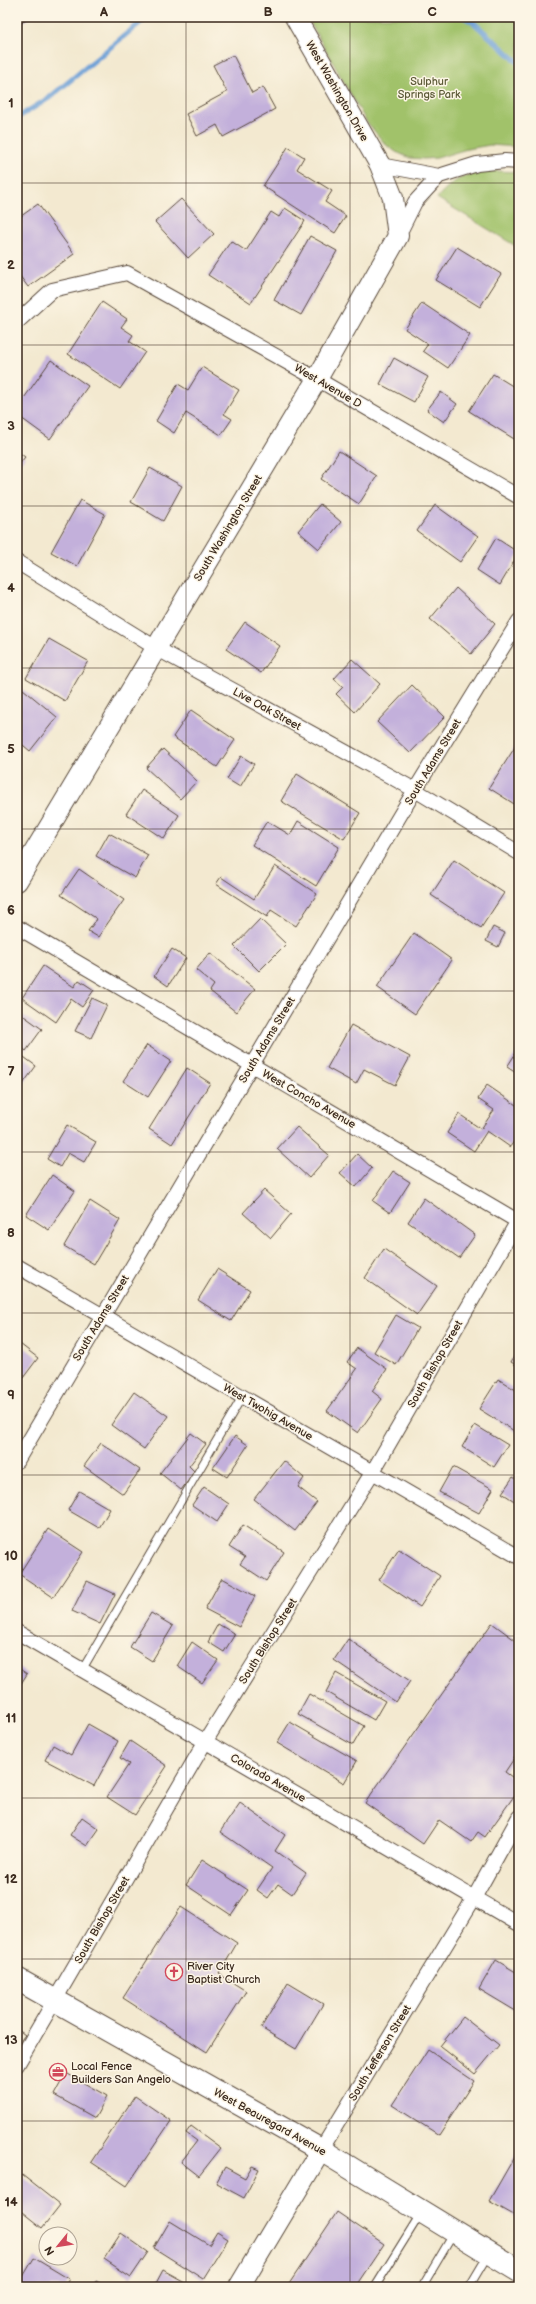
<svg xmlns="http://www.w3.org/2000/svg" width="536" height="2304" font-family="'Balsamiq Sans',sans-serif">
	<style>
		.green { fill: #a1c26b; stroke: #6e7644 }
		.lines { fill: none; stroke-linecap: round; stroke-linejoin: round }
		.stream { stroke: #699ed6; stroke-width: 5.5 }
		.building { fill: #c3b0db }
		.lane-casing { stroke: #574739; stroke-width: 9 }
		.street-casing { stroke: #574739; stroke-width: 16 }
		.secondary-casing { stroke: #574739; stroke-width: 22 }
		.primary-casing { stroke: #574739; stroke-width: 24 }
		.lane { stroke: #fff; stroke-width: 7 }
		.street { stroke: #fff; stroke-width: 14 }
		.secondary { stroke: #fff; stroke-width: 20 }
		.primary { stroke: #fff; stroke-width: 22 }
		.grid { fill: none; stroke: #3b2a1e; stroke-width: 1; stroke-opacity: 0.55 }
		.labels { text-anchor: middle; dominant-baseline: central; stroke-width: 3; stroke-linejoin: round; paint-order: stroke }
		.park-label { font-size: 11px; fill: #5a5835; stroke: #fcf5e5 }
		.street-label { font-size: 11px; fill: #3b2a1e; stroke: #fcf5e5 }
		.poi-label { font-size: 11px; fill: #3b2a1e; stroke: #fcf5e5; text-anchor: start }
		.neatline { fill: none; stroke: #3b2a1e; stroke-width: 1.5 }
		.grid-label { font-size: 13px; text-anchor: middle; font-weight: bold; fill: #3b2a1e }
	</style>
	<rect width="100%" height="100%" fill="#fcf5e5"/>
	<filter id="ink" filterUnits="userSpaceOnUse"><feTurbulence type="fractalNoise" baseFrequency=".025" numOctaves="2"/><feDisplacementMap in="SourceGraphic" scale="8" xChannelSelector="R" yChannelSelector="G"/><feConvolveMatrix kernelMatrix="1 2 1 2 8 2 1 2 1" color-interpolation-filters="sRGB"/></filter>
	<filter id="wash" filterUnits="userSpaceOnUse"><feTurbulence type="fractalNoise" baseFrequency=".012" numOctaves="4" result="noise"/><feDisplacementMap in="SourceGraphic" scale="16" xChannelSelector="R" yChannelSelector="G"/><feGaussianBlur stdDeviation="0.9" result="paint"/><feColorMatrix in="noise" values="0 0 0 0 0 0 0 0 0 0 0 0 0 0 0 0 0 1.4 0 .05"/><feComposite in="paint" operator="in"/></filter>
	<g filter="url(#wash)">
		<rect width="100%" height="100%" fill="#f3e9d0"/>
		<path class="green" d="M307 17H519V147L490 145 467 149 437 158 424 159 410 158 396 152 385 144 366 121Z
			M493 171 519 172V248L437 198C455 177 466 174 493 171Z"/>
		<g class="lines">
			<path class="stream" d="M464 17 474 23 519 63
				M17 118 49 98 147 17"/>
		</g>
		<g id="blocks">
			<path class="building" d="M17 17H31L21 23Z
				M233 55 252 93 263 87 275 109 223 137 217 125 197 136 186 114 227 92 213 65Z
				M288 147 304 157 297 169 332 191 325 202 346 216 335 233 263 186Z
				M181 199 214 234 188 258 155 222Z
				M38 204 74 254 28 287 17 272V219Z
				M285 208 305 221 251 303 208 275 231 241 246 251 271 212 279 217Z
				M310 236 337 251 301 315 274 300Z
				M457 247 501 274 480 307 436 280Z
				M102 302 127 319 121 327 133 335 129 341 145 352 120 389 68 354Z
				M422 303 470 335 448 368 423 351 428 344 405 329Z
				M394 358 428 377 414 402 380 384Z
				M51 360 88 386 50 439 17 415V408Z
				M202 367 239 390 224 414 232 419 221 435 186 413 174 433 156 421 178 384 188 390Z
				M493 374 519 390V442L469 411Z
				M441 392 457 404 444 422 427 410Z
				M17 451 25 457 17 467Z
				M339 451 377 476 359 504 321 479Z
				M150 468 182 486 163 521 131 502Z
				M80 500 105 514 77 566 51 552Z
				M320 504 341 522 319 549 298 531Z
				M435 505 478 536 460 562 417 531Z
				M496 538 519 553 500 585 477 570Z
				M456 588 495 624 471 654 430 619Z
				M245 622 280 646 261 673 226 649Z
				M49 639 88 661 65 701 26 678Z
				M352 659 380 684 355 712 336 694 343 687 334 679Z
				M412 685 445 717 410 753 377 722Z
				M23 689 57 717 30 751 17 740V696Z
				M191 710 235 740 217 767 173 737Z
				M517 744 519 746V807L489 788Z
				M163 749 197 781 180 799 146 768Z
				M241 756 254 764 240 787 227 779Z
				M297 774 360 813 344 839 281 801Z
				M142 790 179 815 164 839 126 814Z
				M267 821 290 835 298 821 339 847 316 886 252 845Z
				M109 833 148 855 135 878 96 856Z
				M454 860 504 893 481 928 431 895Z
				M275 866 317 894 296 926 271 910 267 917 216 884 221 877 254 899Z
				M79 869 124 900 98 937 88 931 97 919 61 895Z
				M260 919 286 944 259 971 234 946Z
				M493 927 505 933 498 947 486 941Z
				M414 933 452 960 415 1014 377 987Z
				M172 949 186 958 168 986 154 976Z
				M210 953 255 989 236 1012 210 991 214 985 196 970Z
				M43 966 74 987 79 980 94 990 82 1007 71 999 56 1022 22 998Z
				M92 998 107 1005 91 1038 75 1031Z
				M17 1011 42 1029 26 1051 17 1044Z
				M351 1025 410 1057 395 1085 364 1069 356 1084 327 1068Z
				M147 1045 171 1061 148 1097 123 1081Z
				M519 1048V1075L507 1067Z
				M17 1052 36 1066 17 1092Z
				M187 1068 210 1083 172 1144 149 1129Z
				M487 1085 519 1107V1134L510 1147 487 1131 474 1151 447 1133 459 1114 481 1129 494 1110 478 1099Z
				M67 1125 96 1142 84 1162 68 1153 60 1167 47 1159Z
				M297 1127 329 1155 309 1178 277 1149Z
				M357 1154 372 1168 356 1187 340 1173Z
				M393 1171 410 1182 390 1213 373 1201Z
				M52 1175 75 1191 49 1230 26 1215Z
				M264 1190 291 1214 271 1238 243 1213Z
				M424 1198 475 1235 459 1258 408 1222Z
				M90 1201 120 1220 94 1264 64 1246Z
				M384 1249 437 1286 417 1315 365 1278Z
				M217 1269 250 1290 231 1321 198 1300Z
				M396 1315 418 1328 396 1365 374 1352Z
				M20 1344 38 1358 23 1378 17 1373V1348Z
				M357 1348 387 1369 372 1391 382 1399 358 1433 327 1411 357 1369 347 1362Z
				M519 1348V1367L511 1362Z
				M498 1379 519 1392V1434L479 1409Z
				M134 1392 168 1416 144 1449 111 1425Z
				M475 1425 508 1445 494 1467 462 1447Z
				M191 1433 206 1444 189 1466 195 1472 181 1490 160 1473Z
				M235 1436 248 1445 227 1477 213 1468Z
				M101 1443 140 1470 123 1494 84 1466Z
				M284 1461 304 1478 298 1487 317 1502 295 1531 254 1499Z
				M453 1467 493 1489 479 1513 439 1492Z
				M513 1477 519 1481V1504L502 1493Z
				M204 1487 229 1504 217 1522 192 1505Z
				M79 1491 110 1509 99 1528 68 1510Z
				M243 1525 284 1552 266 1581 240 1564 245 1557 229 1547Z
				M48 1529 83 1552 53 1597 19 1574Z
				M399 1549 440 1576 420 1607 379 1580Z
				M222 1578 255 1596 239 1627 205 1609Z
				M87 1581 115 1594 100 1624 72 1611Z
				M151 1613 173 1626 152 1661 130 1647Z
				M492 1623 519 1643V1751L505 1772 519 1782V1789L485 1837 478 1832 471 1842 439 1820 423 1844 365 1803Z
				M218 1624 235 1634 224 1652 208 1642Z
				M348 1639 410 1681 396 1702 334 1660Z
				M192 1642 218 1660 202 1683 177 1666Z
				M17 1667 27 1674 17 1690Z
				M336 1673 385 1701 374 1720 326 1692Z
				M309 1694 364 1726 353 1745 298 1714Z
				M290 1722 357 1761 344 1783 277 1743Z
				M88 1724 118 1741 94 1786 45 1760 53 1745 71 1755Z
				M130 1741 167 1766 135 1815 107 1797 129 1764 120 1758Z
				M240 1803 285 1835 275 1851 306 1873 292 1894 278 1884 268 1898 257 1890 272 1868 220 1832Z
				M82 1817 99 1829 87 1846 70 1835Z
				M202 1860 248 1890 231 1915 186 1885Z
				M181 1907 237 1943 219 1974 246 1991 207 2052 123 1998Z
				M496 1960 519 1974V2013L479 1989Z
				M288 1983 323 2004 296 2049 261 2028Z
				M463 2017 499 2045 475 2074 440 2046Z
				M17 2029 25 2035 17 2045Z
				M428 2050 474 2081 439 2135 392 2105Z
				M66 2073 107 2096 95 2118 54 2095Z
				M135 2096 171 2121 127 2186 91 2162Z
				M191 2126 221 2148 199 2176 181 2162 197 2141 186 2133Z
				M519 2149V2218L489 2201Z
				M252 2166 259 2169 244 2198 216 2183 225 2167 245 2178Z
				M22 2175 60 2205 42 2228 17 2208V2181Z
				M337 2212 384 2244 355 2287H287Z
				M170 2221 209 2245 217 2232 228 2239 203 2279 154 2248Z
				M121 2233 148 2252 131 2277 104 2259Z
				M34 2258 69 2279 64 2287H17Z
				M163 2270 194 2287H154Z
				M96 2281 107 2287H93Z"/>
		</g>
	</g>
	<g filter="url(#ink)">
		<use href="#blocks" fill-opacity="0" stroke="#574739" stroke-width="1"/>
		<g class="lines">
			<defs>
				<path id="lane" d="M82 1670 242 1397
					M375 2287 421 2213
					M422 2287 454 2233
					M469 2287 488 2255"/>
				<path id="street" d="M380 165 439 176 477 164 505 161 519 162
					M398 236 415 202 439 176
					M17 322 52 290 127 273 317 379 519 497
					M17 562 156 648 415 790 519 853
					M17 927 519 1222
					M17 1266 519 1557
					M17 1461 415 790 519 621
					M17 1632 519 1924
					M17 2065 205 1742 372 1473 519 1219
					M321 2150 474 1898 519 1817"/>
				<path id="secondary" d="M17 881 317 379 398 236 393 198 380 165 295 17
					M239 2287 321 2150"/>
				<path id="primary" d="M17 1979 321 2150 519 2271"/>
			</defs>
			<use href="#lane" class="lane-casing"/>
			<use href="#street" class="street-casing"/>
			<use href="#secondary" class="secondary-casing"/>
			<use href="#primary" class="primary-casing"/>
			<use href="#lane" class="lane"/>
			<use href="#street" class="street"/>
			<use href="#secondary" class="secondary"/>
			<use href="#primary" class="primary"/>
		</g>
	</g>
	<path class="grid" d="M186 17V2287M350 17V2287M17 183H519M17 345H519M17 506H519M17 668H519M17 829H519M17 991H519M17 1152H519M17 1313H519M17 1475H519M17 1636H519M17 1798H519M17 1959H519M17 2121H519"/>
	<defs>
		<symbol id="church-ring" viewBox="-11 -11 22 22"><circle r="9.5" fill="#fcf5e5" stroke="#d1495b" stroke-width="1.5"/><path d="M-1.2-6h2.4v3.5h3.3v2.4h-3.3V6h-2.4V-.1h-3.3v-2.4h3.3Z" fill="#d1495b"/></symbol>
		<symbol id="office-ring" viewBox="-11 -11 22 22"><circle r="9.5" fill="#fcf5e5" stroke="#d1495b" stroke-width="1.5"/><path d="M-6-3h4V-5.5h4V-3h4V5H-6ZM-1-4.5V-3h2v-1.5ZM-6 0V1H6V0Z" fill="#d1495b"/></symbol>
	</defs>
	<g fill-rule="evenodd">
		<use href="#church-ring" x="164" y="1962" width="20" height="20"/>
		<use href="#office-ring" x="48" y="2062" width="20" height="20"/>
	</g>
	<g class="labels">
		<g class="park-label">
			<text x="429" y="81">Sulphur<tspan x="429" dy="13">Springs Park</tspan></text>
		</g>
		<g class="street-label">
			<text transform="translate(337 91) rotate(60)">West Washington Drive</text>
			<text transform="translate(328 386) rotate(30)">West Avenue D</text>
			<text transform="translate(228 528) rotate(-59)">South Washington Street</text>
			<text transform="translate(267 709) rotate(29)">Live Oak Street</text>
			<text transform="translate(433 762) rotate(-59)">South Adams Street</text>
			<text transform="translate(267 1040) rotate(-59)">South Adams Street</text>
			<text transform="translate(309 1099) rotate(30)">West Concho Avenue</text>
			<text transform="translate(101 1318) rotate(-59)">South Adams Street</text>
			<text transform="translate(435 1364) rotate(-60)">South Bishop Street</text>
			<text transform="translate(268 1412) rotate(30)">West Twohig Avenue</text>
			<text transform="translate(268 1641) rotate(-58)">South Bishop Street</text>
			<text transform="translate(268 1778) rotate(30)">Colorado Avenue</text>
			<text transform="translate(102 1920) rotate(-60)">South Bishop Street</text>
			<text transform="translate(380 2053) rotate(-59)">South Jefferson Street</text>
			<text transform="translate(270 2122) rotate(29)">West Beauregard Avenue</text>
		</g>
		<g class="poi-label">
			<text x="187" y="1966">River City<tspan x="187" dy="13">Baptist Church</tspan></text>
			<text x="71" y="2066">Local Fence<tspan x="71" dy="13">Builders San Angelo</tspan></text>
		</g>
	</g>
	<rect width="536" height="2304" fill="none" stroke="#fcf5e5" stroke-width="44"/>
	<g transform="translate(58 2246) rotate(240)"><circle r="19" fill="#fcf5e5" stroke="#afa495"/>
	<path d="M0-3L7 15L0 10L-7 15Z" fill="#d1495b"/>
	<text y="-6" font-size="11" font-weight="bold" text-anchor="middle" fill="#3b2a1e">N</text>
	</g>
	<rect x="22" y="22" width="492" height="2260" class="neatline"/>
	<g class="grid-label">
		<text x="104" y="16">A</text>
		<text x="268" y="16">B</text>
		<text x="432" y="16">C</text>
		<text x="11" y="107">1</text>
		<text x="11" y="269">2</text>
		<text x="11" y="430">3</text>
		<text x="11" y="592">4</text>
		<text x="11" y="753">5</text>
		<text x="11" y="914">6</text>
		<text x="11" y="1076">7</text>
		<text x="11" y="1237">8</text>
		<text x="11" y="1399">9</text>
		<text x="11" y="1560">10</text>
		<text x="11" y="1722">11</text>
		<text x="11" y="1883">12</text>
		<text x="11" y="2044">13</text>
		<text x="11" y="2206">14</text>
	</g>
</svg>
